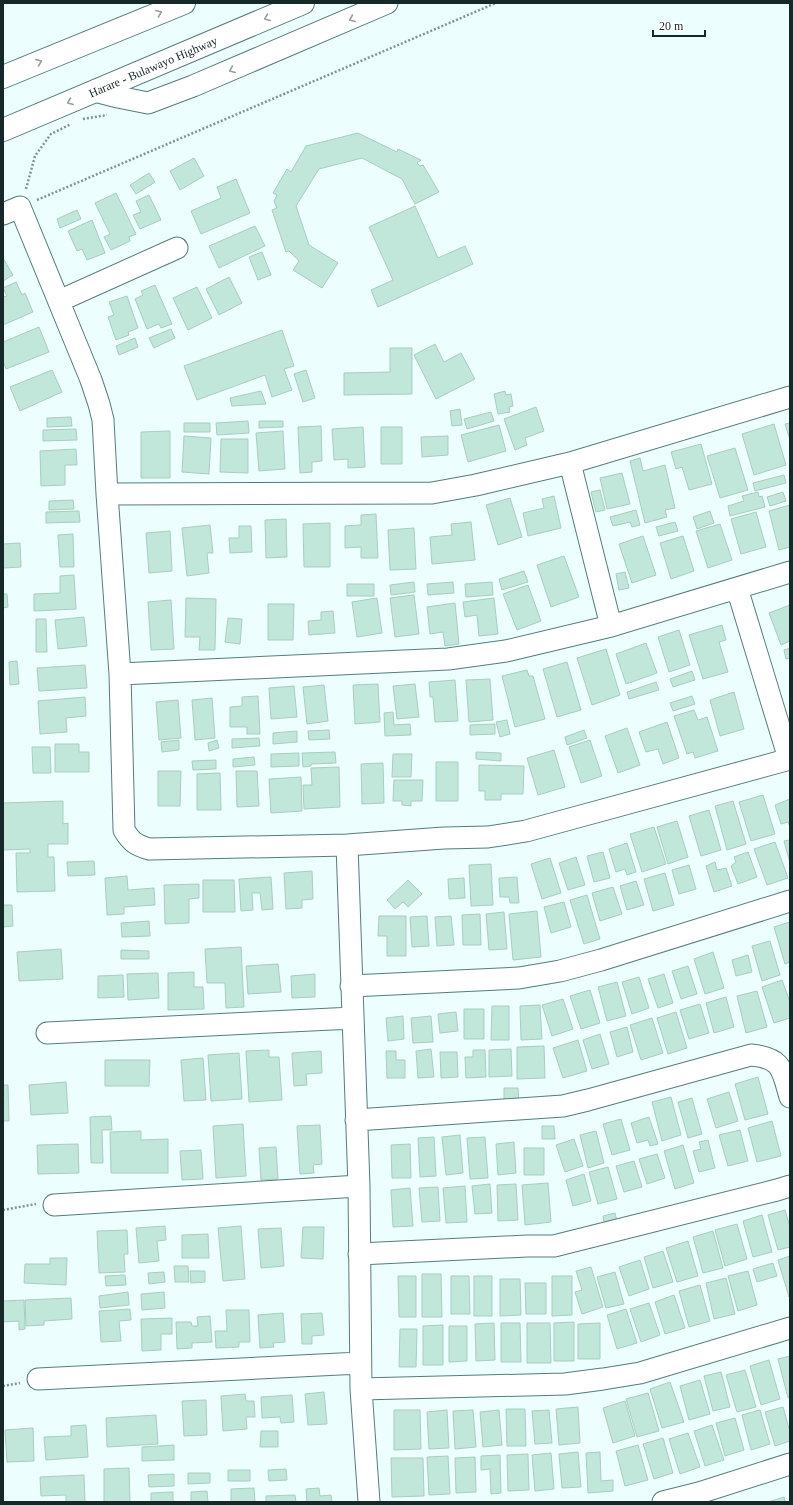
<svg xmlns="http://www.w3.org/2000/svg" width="793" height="1505" font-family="Georgia,serif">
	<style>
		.building { fill: #c0e7d9; stroke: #a7cebf }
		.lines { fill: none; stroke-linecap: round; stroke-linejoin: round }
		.minor-casing { stroke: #537d7d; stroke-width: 23 }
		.highway-casing { stroke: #537d7d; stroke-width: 24 }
		.path { stroke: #829393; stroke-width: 2.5; stroke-dasharray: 2 2; stroke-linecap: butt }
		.minor { stroke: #fff; stroke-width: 21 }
		.highway { stroke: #fff; stroke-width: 22 }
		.oneway { stroke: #979e9e }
		.labels { text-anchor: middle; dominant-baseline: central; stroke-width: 4; stroke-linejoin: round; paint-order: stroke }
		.street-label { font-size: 12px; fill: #172828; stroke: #fff }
	</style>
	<rect width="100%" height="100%" fill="#ecfefe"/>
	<path class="building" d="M358 133 397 152 398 149 421 160 417 163 420 166 423 165 439 192 415 204 402 179 362 158 319 169 296 206 309 245 338 263 322 288 293 270 299 261 289 251 286 252 272 210 277 208 274 201 277 195 273 193 287 169 291 172 306 146Z
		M194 158 204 176 180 190 170 171Z
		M149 173 155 182 136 194 130 185Z
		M236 179 250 213 201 234 191 211 221 198 217 187Z
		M116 193 136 234 129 237 130 241 111 250 104 237 110 234 95 203Z
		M149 195 161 220 140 229 133 215 141 212 136 201Z
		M415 206 438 258 465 246 473 264 378 307 371 290 393 280 369 227Z
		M77 210 81 219 60 228 57 219Z
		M92 220 105 253 87 260 82 249 77 251 68 231Z
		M255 226 265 246 219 268 209 246Z
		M262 252 271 275 258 280 249 257Z
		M3 258 13 275 3 281Z
		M229 277 242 303 219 315 206 289Z
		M16 282 22 295 25 293 33 312 3 325V297L7 296 3 288Z
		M155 285 172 324 161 328 159 324 147 329 135 299 143 295 141 291Z
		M197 287 212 318 188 330 173 298Z
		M127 296 138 328 128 332 129 335 116 340 108 317 114 315 109 302Z
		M39 327 49 352 6 369 3 361V342Z
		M171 329 175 338 154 348 149 338Z
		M282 330 294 366 284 369 292 390 272 397 265 375 197 400 184 366Z
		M135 338 138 347 119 355 116 346Z
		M435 344 444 362 461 353 475 379 436 399 414 355Z
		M390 348H412V394L344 395V373L390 372Z
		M52 370 62 392 20 411 10 387Z
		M306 370 315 398 303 402 294 374Z
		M261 391 266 404 232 406 230 398Z
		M505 391 506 395 511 394 513 406 509 407 510 412 498 414 494 394Z
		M536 407 544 431 525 438 527 445 515 450 504 419Z
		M460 409 462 425 452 426 450 411Z
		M491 412 494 421 467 429 464 419Z
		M71 417 72 426 47 427V418Z
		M248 421 249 433 217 435 216 423Z
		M259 421H283V427L259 428Z
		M184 423H210V432H184Z
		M790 423V440L785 424Z
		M774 424 786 465 754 475 742 434Z
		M499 425 506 451 468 462 461 435Z
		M321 426 322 461 312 462V472L300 473 298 427Z
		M363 427 365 467 348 468V459L334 460 332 429Z
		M381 427H402V464H381Z
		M76 429 77 440 43 441V430Z
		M170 431V478H141V432Z
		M283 431 285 469 259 471 256 433Z
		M184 436 211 438 209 474 182 472Z
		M448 436V455L422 457 421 437Z
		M221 439H248V473L220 472Z
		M701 444 712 484 689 490 682 467 676 469 671 452Z
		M735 448 748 490 720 498 707 456Z
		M76 449 77 465H65V485L41 486 40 451Z
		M640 458 643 471 665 465 675 508 665 510 667 517 645 523 630 461Z
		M622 473 630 504 607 509 600 478Z
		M784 475 786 483 755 491 753 483Z
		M600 490 605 510 596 512 591 492Z
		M758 492 759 497 762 496 765 507 730 516 728 506 744 501 742 496Z
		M783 492 786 501 770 506 767 497Z
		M554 496 561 528 528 536 523 513 544 508 542 499Z
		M510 498 522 537 498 545 486 505Z
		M73 500 74 509 49 510V501Z
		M790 505V547L779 550 769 511Z
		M636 510 640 525 632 527 630 522 613 526 610 517Z
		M79 511 80 522 46 523V512Z
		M710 511 714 523 697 529 693 517Z
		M756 512 766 547 741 554 731 519Z
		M376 514 378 558H361V547L345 548V526L361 525V515Z
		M286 519 287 557 266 558 265 520Z
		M471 522 475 560 432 564 430 537 452 535 451 524Z
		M675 522 678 531 659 536 656 527Z
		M330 523V567H304L303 524Z
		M720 524 732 560 708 568 696 531Z
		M210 525 213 553H207L209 573 187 576 182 528Z
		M239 526H251L252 552 230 553 229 538H239Z
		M414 528 416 569 390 570 388 530Z
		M170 531 172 571 149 573 146 533Z
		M73 534 74 567H60L58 535Z
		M643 536 656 575 632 583 619 544Z
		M683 536 694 571 671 579 660 543Z
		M20 543 21 567 3 568V544Z
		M564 556 579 597 551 607 537 565Z
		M524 571 528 582 502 590 499 579Z
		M625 572 629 588 619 590 616 574Z
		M74 575 76 609 34 611V594L60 593V576Z
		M414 582 415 592 391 595 390 585Z
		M453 582 454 593 428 595 427 584Z
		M492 582 493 595 466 597 465 584Z
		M347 584H374V596H347Z
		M528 585 541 621 517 630 503 594Z
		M3 594H7L8 607 3 608Z
		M414 595 419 634 395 637 390 598Z
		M186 598 216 599 215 650H199L200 637H185Z
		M377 598 382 633 357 637 352 602Z
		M494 598 498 634 479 636 477 615 465 617 463 602Z
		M171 600 174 649 151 650 148 602Z
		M455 603 459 644 445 646 443 632 430 634 427 607Z
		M268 604H294L293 640H268Z
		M790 605V641L781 645 769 613Z
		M333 611 335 633 309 635 308 621 321 620V612Z
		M84 617 87 646 58 649 55 620Z
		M228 618 242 619 240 644 225 642Z
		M36 619H46L47 652H36Z
		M722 625 726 640 719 642 728 672 703 679 689 635Z
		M679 630 690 665 669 672 658 637Z
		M646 643 657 673 626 684 616 654Z
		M790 648V658L786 659 784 650Z
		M606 649 620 695 592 705 577 658Z
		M17 661 19 684 10 685 9 662Z
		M567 662 581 710 557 717 543 669Z
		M85 665 87 688 39 691 37 668Z
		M527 670 529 676H533L545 719 515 727 502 676Z
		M692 671 695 680 673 687 670 679Z
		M490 679 493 720 469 722 466 680Z
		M455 680 458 721 435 722 433 697H430L429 682Z
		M656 682 659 690 629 699 627 692Z
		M378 684 380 722 355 724 353 685Z
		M415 684 419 717 397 719 393 686Z
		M324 685 328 721 307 724 303 687Z
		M294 686 297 717 271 719 269 688Z
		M734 692 744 729 720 736 710 700Z
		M258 696 260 734H247V727H230V707L242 706V697Z
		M692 696 695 704 673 711 670 703Z
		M85 697 86 716 66 718 67 732 40 734 38 701Z
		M212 698 215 738 195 740 192 700Z
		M178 700 181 738 159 740 156 702Z
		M694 710 698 720 707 717 718 751 695 758 693 752 687 754 674 716Z
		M393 712 394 725 410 724 411 735 385 736 384 713Z
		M507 720 510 734 500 737 496 722Z
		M667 722 679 758 663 764 658 749 646 752 639 732Z
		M495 724V734L470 735V725Z
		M627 728 640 765 618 773 605 736Z
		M329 730 330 739 309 740 308 731Z
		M584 730 587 738 567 745 565 737Z
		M297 731V742L273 744V733Z
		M259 738 260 746 232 748V739Z
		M179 740V750L162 752 161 742Z
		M217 740 219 748 209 751 208 743Z
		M590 740 602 776 581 783 569 747Z
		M55 744H79V752H89V772H55Z
		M32 747H50L51 773H33Z
		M554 750 565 787 538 795 527 758Z
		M335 752 336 763 311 764V766L303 767 302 753Z
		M476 752 501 753V761L476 759Z
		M299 753V766L271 767V754Z
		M393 754H412L411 777H392Z
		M254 757 255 765 233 767V759Z
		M216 760V769L193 770 192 761Z
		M436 762H458V801H436Z
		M383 763 384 803 362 804 361 764Z
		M479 765 524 766 523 794H501V800H485V791H479Z
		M339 767 340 807 304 809 303 785H312L311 768Z
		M158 771H181L180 806H158Z
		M236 771H257L259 806 237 807Z
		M220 773 221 810H197V774Z
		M301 777 302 811 271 813 269 779Z
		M394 780H423L422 801H411V806L402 805V801H393Z
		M763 795 775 834 751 841 739 802Z
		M790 799V827L788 822 781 824 775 805Z
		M63 801V824L68 823V844H48V857H54L55 891 17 892 16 853H30V849L3 850V803Z
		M733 801 746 844 727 850 715 806Z
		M709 810 721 850 701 856 689 816Z
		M677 821 688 857 668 864 657 827Z
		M654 827 666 864 642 872 630 834Z
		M790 840V863L784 841Z
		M775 842 788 878 767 885 754 849Z
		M627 843 636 872 627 875 625 869 616 872 609 849Z
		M603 852 610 878 594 882 587 856Z
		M748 852 757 877 738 884 731 866 736 862 734 857Z
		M576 857 585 885 568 890 559 863Z
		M550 858 561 893 542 899 531 864Z
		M94 861 95 875 68 876 67 862Z
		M715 862 717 870 726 868 732 886 714 892 706 866Z
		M491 864 493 905 471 906 469 865Z
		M689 865 696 889 679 894 672 870Z
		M312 871 313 899 302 900V908L286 909 284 873Z
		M665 873 674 905 653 911 644 879Z
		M127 876 128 890 154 888 155 905 124 907V914L107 915 105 878Z
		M271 877 273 909 262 910 260 893H252L253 910 241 911 239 879Z
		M517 877 519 903H510L509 897H500L499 878Z
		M464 878 465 898 449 899 448 879Z
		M203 880H234L235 912H203Z
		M408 880 422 894 408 907 403 902 395 909 387 900Z
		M636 881 644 905 627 910 620 886Z
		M199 884V898L189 899V923L165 924 164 885Z
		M613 887 622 914 600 921 592 893Z
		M587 895 600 939 584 944 570 900Z
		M564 902 571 927 551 933 544 907Z
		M3 905H12L13 926 3 927Z
		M537 911 541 957 513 960 509 914Z
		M504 912 507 949 489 950 486 914Z
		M480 914 481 945H463L462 915Z
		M379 916H406V956H387V936H378Z
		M427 916 429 946 412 947 410 917Z
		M451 916 454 945 437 946 435 917Z
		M149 921 150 936 122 937 121 923Z
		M790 922V962L785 964 774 927Z
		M770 941 780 975 762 981 752 946Z
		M241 947 244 1007 226 1008 225 983H207L205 949Z
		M61 949 63 979 19 981 17 952Z
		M121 950 149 951V959H121Z
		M713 952 724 988 705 994 694 959Z
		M748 955 752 972 736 976 732 960Z
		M278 964 281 992 248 994 246 966Z
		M688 966 697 994 681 999 672 971Z
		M194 972V987H203L204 1009 168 1010V973Z
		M158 973 159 998 128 1000 127 974Z
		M315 974V997L292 998 291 976Z
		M664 974 673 1003 658 1008 648 979Z
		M123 975 124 997 98 998V976Z
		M639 977 649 1008 632 1014 622 982Z
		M782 980 790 1002V1018L774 1023 762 987Z
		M617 982 626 1016 607 1021 598 987Z
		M590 990 600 1023 581 1029 570 996Z
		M757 991 767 1027 746 1033 737 996Z
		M726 997 734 1027 714 1033 706 1003Z
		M563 999 573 1029 552 1036 542 1005Z
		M700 1004 709 1033 689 1039 680 1010Z
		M540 1005 542 1039 521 1040 520 1006Z
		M492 1006H509V1040H491Z
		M464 1009H484V1039H464Z
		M456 1012 458 1031 440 1033 438 1014Z
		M676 1012 687 1048 668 1054 657 1018Z
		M403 1016 404 1039 388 1041 386 1018Z
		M431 1016 433 1042 413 1043 411 1018Z
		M652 1018 663 1053 641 1060 630 1025Z
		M627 1027 633 1052 617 1057 610 1032Z
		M600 1034 609 1064 592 1069 583 1040Z
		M578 1040 587 1071 563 1078 553 1048Z
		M544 1046 545 1078 517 1079V1047Z
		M431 1049 434 1077 418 1078 416 1051Z
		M511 1049 512 1076 489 1077V1050Z
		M269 1050V1057H279L282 1100 249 1102 246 1051Z
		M473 1050H485L486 1077 466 1078 465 1057H473Z
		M321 1051 322 1073 306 1074 307 1085 294 1086 292 1053Z
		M386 1051H396V1060H405V1078H387Z
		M440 1052H457L458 1077 441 1078Z
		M239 1053 242 1099 211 1101 208 1055Z
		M203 1058 206 1100 184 1101 181 1060Z
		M105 1060H150L149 1086H105Z
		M758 1077 768 1114 745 1120 735 1084Z
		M66 1082 68 1113 31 1115 29 1085Z
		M3 1085H8L9 1121H3Z
		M504 1088H518L519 1104H504Z
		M729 1092 738 1121 716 1128 707 1099Z
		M671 1097 681 1135 662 1141 652 1102Z
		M692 1098 702 1134 688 1138 678 1102Z
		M111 1116 112 1130H102L103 1163H91L90 1117Z
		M649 1117 658 1144 650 1146 648 1140 637 1143 631 1123Z
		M621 1119 630 1150 612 1155 603 1124Z
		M772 1121 781 1156 757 1162 748 1128Z
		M243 1124 246 1176 216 1178 213 1126Z
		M320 1125 322 1164 313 1165 314 1173 300 1174 297 1126Z
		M542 1126H554L555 1139H542Z
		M740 1130 748 1161 728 1166 719 1135Z
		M141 1131V1140L168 1139V1173H111L110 1132Z
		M596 1131 604 1163 588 1168 580 1135Z
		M460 1135 463 1173 446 1175 442 1137Z
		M434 1137 436 1176 420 1177 418 1138Z
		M485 1137 488 1178 470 1179 467 1138Z
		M574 1139 583 1166 565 1172 556 1145Z
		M708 1140 715 1168 699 1172 693 1151 701 1149 699 1142Z
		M514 1142 516 1173 498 1175 496 1144Z
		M78 1144 79 1173 38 1174 37 1145Z
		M410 1144 411 1178H392L391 1145Z
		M683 1145 694 1183 675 1189 664 1151Z
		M276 1147 278 1179 261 1180 259 1148Z
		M524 1148H544V1175H524Z
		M201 1150 203 1179 182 1180 180 1151Z
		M657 1154 665 1178 647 1184 639 1159Z
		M634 1161 642 1187 624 1192 616 1166Z
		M608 1167 617 1199 598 1204 589 1172Z
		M584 1174 591 1201 573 1206 566 1180Z
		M548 1183 551 1222 525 1225 522 1185Z
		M490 1184 492 1213 475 1214 472 1186Z
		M516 1184 518 1220 498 1221 497 1185Z
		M465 1186 467 1222 446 1223 443 1188Z
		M438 1187 440 1221 422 1222 419 1188Z
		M410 1188 413 1226 393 1227 391 1190Z
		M785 1210 790 1227V1247L778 1250 768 1215Z
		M615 1213 618 1225 605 1228 603 1216Z
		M762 1215 772 1252 753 1257 743 1221Z
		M737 1224 747 1259 725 1266 715 1230Z
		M165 1226 166 1240 157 1241 159 1261 139 1263 136 1228Z
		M241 1226 245 1279 223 1281 218 1228Z
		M303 1227H324L323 1259 301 1258Z
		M281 1228 284 1266 261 1268 258 1229Z
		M127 1230 128 1254H124L125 1272 99 1273 97 1231Z
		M713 1231 723 1268 703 1273 693 1237Z
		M208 1234 209 1258H182V1235Z
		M688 1241 698 1276 677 1282 666 1248Z
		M663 1251 673 1282 653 1288 644 1257Z
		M790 1256V1296L789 1297 778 1260Z
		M50 1258H67L66 1285 24 1283 25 1264H50Z
		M640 1260 649 1289 629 1296 619 1267Z
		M773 1263 777 1276 757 1282 753 1269Z
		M174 1266H188L189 1282H175Z
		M591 1267 603 1307 582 1314 575 1292 582 1290 576 1271Z
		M190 1271H205V1282L191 1283Z
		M748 1271 757 1305 738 1311 728 1276Z
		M164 1272 165 1282 149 1284 148 1273Z
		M615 1272 624 1304 606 1308 597 1277Z
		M422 1274H441L442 1317H422Z
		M125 1275 126 1285 106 1286 105 1276Z
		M398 1276H416V1317H399Z
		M451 1276H469L470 1314H451Z
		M474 1276H492V1316H474Z
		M552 1276H572V1315L552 1316Z
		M726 1278 735 1314 714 1319 706 1283Z
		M500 1279H520L521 1315 500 1316Z
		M525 1283H546V1314H526Z
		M700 1285 710 1321 689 1327 679 1291Z
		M128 1292 129 1305 100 1308 99 1296Z
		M164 1292 165 1308 142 1310 141 1294Z
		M674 1295 685 1328 665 1334 655 1302Z
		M71 1298 72 1319 44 1321V1325L26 1326 25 1300Z
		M24 1300 25 1329 19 1330V1321L3 1322V1301Z
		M649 1303 660 1335 641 1342 630 1309Z
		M130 1309 131 1320 119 1321 121 1341 101 1342 99 1311Z
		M626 1309 637 1343 617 1349 607 1315Z
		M226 1310H249L250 1342H239V1347L216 1348 215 1331H227Z
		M283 1313 285 1342 273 1343 274 1347 260 1348 258 1315Z
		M322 1313 324 1335 312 1336V1344H302L301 1314Z
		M210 1316 212 1342 192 1343V1348L177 1349 176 1322H191L192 1326H198L197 1317Z
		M172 1318V1334H161V1350L142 1351 141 1319Z
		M574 1322V1361H554V1323Z
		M494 1323 495 1360 476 1361 475 1324Z
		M501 1323H520L521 1362H501Z
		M527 1323H550L551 1363H527Z
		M600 1323V1359H578V1324Z
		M443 1325V1365H423V1326Z
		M449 1326H467V1361L449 1362Z
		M400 1329H417L416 1367H399Z
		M790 1356V1397L788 1398 778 1359Z
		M769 1360 780 1399 761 1405 750 1366Z
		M745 1370 756 1407 737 1412 726 1375Z
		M721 1372 730 1407 713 1411 704 1376Z
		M700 1380 710 1414 689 1420 680 1386Z
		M670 1382 684 1422 662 1428 650 1389Z
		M324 1392 327 1424 308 1425 305 1394Z
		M648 1393 659 1431 637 1437 626 1399Z
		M245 1394 246 1401H254L255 1417H246L247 1429 223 1431 221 1396Z
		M292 1395 294 1422 281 1423 280 1417 262 1418 261 1397Z
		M206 1400 207 1435 184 1436 182 1401Z
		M625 1401 635 1436 613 1443 603 1408Z
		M578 1407 580 1443 559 1445 556 1409Z
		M783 1407 790 1432V1441L775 1446 765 1412Z
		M506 1409H525L526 1446H507Z
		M394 1410H420L421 1449 394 1450Z
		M447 1410 449 1448 429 1449 427 1412Z
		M473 1410 476 1447 455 1449 453 1411Z
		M499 1410 502 1445 483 1447 480 1412Z
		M549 1410 552 1443 535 1444 532 1411Z
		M760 1410 770 1444 751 1450 742 1415Z
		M156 1415 158 1444 107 1447 106 1418Z
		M735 1418 744 1450 725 1456 716 1423Z
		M86 1425 88 1457 46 1460 44 1437 71 1436V1426Z
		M712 1425 724 1460 705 1466 694 1431Z
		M33 1428 34 1461 7 1462 5 1430Z
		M261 1431H278V1447H260Z
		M688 1433 700 1467 680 1474 669 1439Z
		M663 1438 673 1473 654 1479 643 1444Z
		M174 1445V1460L142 1461V1447Z
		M638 1445 648 1480 625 1486 616 1451Z
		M578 1452 581 1487 562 1488 559 1454Z
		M600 1452 601 1481 613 1480V1491L588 1493 586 1453Z
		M551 1453 554 1489 535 1491 532 1455Z
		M528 1454 529 1490 508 1491 507 1455Z
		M500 1455 501 1493 491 1494 490 1469 481 1470V1456Z
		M448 1456 450 1494 429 1495 427 1457Z
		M475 1457 476 1492 456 1493 455 1458Z
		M391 1458H423L424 1496 392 1497Z
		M129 1468 130 1502H104V1469Z
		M286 1469 287 1480 269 1481 268 1470Z
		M228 1470H250V1481H228Z
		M188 1473H210V1483L188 1484Z
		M174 1474V1486L149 1487 148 1475Z
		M84 1475 85 1502H66V1495L41 1496 40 1477Z
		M254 1488 255 1502H231V1489Z
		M319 1488 320 1496 331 1495 332 1502H307L306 1489Z
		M207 1491 208 1502H191V1492Z
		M173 1492V1502H151V1493Z
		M295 1495 296 1502H266V1496Z
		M784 1497 785 1502H768Z"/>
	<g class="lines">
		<defs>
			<path id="minor" d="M95 91 118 97 148 103 193 86 387 3
				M3 214 20 207 91 380 99 404 103 420 107 494 120 674 124 830C131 842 136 845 149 849L347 845 444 838 488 837 526 831 790 759
				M59 301 177 248
				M570 463 611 626
				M107 494 432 493 476 485 570 463 790 397
				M737 588 789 759
				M120 674 448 659 506 651 611 626 790 572
				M347 845 359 1186 361 1389 369 1502
				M351 986 519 978 560 971 601 960 790 901
				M47 1033 353 1018
				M356 1120 563 1106 588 1100 751 1055C783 1058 782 1070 790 1097
				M54 1205 359 1186
				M359 1254 527 1246H554L777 1190 790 1186
				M38 1379 360 1363
				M361 1389 565 1384 603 1379 640 1373 790 1328
				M663 1502 699 1493 790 1464"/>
			<path id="highway" d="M3 77 184 3
				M3 130 303 3"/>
		</defs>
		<use href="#minor" class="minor-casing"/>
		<use href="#highway" class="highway-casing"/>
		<path class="path" d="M83 119 107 115
			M26 189 35 156 51 134 71 124
			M37 200 496 3
			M3 1210 36 1204
			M3 1386 20 1383"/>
		<use href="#minor" class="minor"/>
		<use href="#highway" class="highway"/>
	</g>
	<defs><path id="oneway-chevron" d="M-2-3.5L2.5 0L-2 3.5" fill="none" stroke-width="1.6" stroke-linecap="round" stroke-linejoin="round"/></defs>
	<g class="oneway">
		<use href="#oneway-chevron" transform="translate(159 13) rotate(-21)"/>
		<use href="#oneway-chevron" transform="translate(267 18) rotate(157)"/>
		<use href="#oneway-chevron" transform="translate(352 19) rotate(157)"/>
		<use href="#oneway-chevron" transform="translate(39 62) rotate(-22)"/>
		<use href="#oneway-chevron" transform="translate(232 70) rotate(157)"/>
		<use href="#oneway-chevron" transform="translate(70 102) rotate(157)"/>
	</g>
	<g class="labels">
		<g class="street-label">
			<text transform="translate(153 67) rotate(-23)">Harare - Bulawayo Highway</text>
		</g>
	</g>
	<rect width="793" height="1505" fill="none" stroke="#172828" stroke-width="8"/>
	<path d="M653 30v6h52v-6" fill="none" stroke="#172828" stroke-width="2"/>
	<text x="659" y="30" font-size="12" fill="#172828" stroke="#ffffff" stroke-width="3" paint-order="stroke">20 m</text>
</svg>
